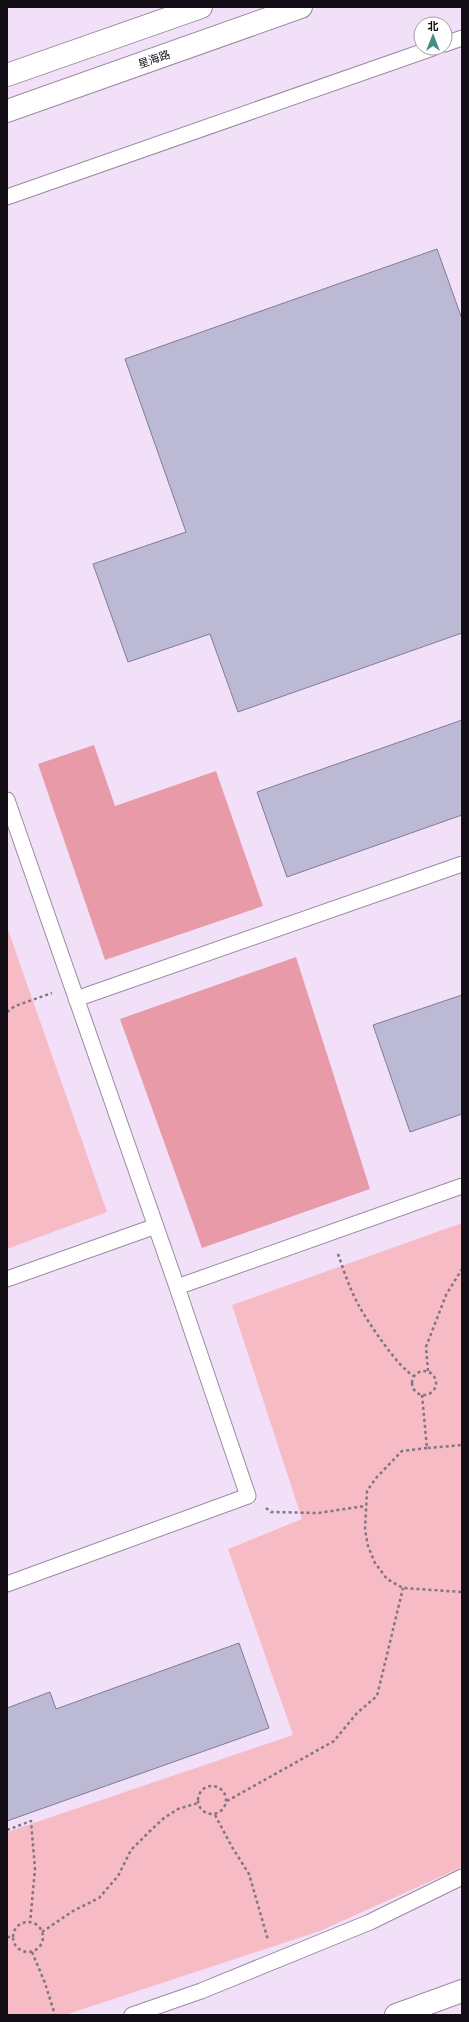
<svg xmlns="http://www.w3.org/2000/svg" width="469" height="2022" font-family="'Libre Baskerville','Noto Sans SC',serif">
	<style>
		.green { fill: #f7bbc5 }
		.forest { fill: #e99aa9 }
		.building { fill: #bcb9d5; stroke: #7f7c96 }
		.lines { fill: none; stroke-linecap: round; stroke-linejoin: round }
		.service-casing { stroke: #9b8aa1; stroke-width: 17 }
		.tertiary-casing { stroke: #9b8aa1; stroke-width: 24 }
		.path { stroke: #817585; stroke-width: 2.5; stroke-dasharray: 3 3; stroke-linecap: butt }
		.service { stroke: #fff; stroke-width: 15 }
		.tertiary { stroke: #fff; stroke-width: 22 }
		.labels { text-anchor: middle; dominant-baseline: central; stroke-width: 3; stroke-linejoin: round; paint-order: stroke }
		.street-label { font-size: 11px; fill: #130d15; stroke: #fff }
	</style>
	<rect width="100%" height="100%" fill="#f2e0f9"/>
	<path class="green" d="M7 927 107 1212 7 1249Z
		M462 1223V1867L320 1931 65 2015H7V1832L293 1735 228 1549 302 1519 232 1305Z"/>
	<path class="forest" d="M94 745 115 806 216 771 263 906 105 960 38 764Z
		M296 957 370 1189 202 1248 120 1019Z"/>
	<path class="building" d="M437 249 462 319V633L238 712 210 634 128 662 93 564 186 532 125 359Z
		M462 720V815L287 877 257 792Z
		M462 995V1114L410 1132 373 1025Z
		M239 1643 269 1728 7 1821V1708L50 1692 56 1709Z"/>
	<g class="lines">
		<defs>
			<path id="service" d="M445 44 462 38
				M7 197 433 48
				M7 800 177 1287 248 1496 7 1584
				M76 999 462 864
				M7 1279 156 1226
				M177 1287 462 1186
				M132 2015 201 1991 370 1922 462 1877"/>
			<path id="tertiary" d="M7 75 201 7
				M7 111 301 7
				M396 2015 462 1991"/>
		</defs>
		<use href="#service" class="service-casing"/>
		<use href="#tertiary" class="tertiary-casing"/>
		<path class="path" d="M7 1012 15 1006 52 993
			M338 1254C344 1271 350 1290 359 1306 368 1322 399 1369 414 1376
			M412 1383a12 12 0 1 1 24 0a12 12 0 1 1-24 0Z
			M428 1371 426 1347 446 1295 462 1269
			M422 1395 427 1448 462 1445
			M427 1448 402 1451 376 1478 367 1491 365 1530 368 1546 375 1563 387 1579 403 1588 462 1592
			M266 1508 271 1512 318 1513 365 1506
			M198 1800a14 14 0 1 1 28 0a14 14 0 1 1-28 0Z
			M227 1801 334 1741 357 1713 377 1696 403 1588
			M215 1815 232 1847 249 1874 268 1940
			M7 1830 31 1821 35 1869 30 1923
			M13 1937a15 15 0 1 1 30 0a15 15 0 1 1-30 0Z
			M42 1932 73 1911 99 1898 118 1876 131 1850 151 1830 164 1818 178 1809 198 1803
			M7 1937H13
			M32 1952 45 1983 55 2015"/>
		<use href="#service" class="service"/>
		<use href="#tertiary" class="tertiary"/>
	</g>
	<g class="labels">
		<g class="street-label">
			<text transform="translate(154 59) rotate(-19)">星海路</text>
		</g>
	</g>
	<rect width="469" height="2022" fill="none" stroke="#130d15" stroke-width="16"/>
	<g transform="translate(433 36)"><circle r="19" fill="#ffffff" stroke="#a19ea1"/>
	<path d="M0-3L7 15L0 10L-7 15Z" fill="#468d88"/>
	<text y="-6" font-size="11" font-weight="bold" text-anchor="middle" fill="#130d15">北</text>
	</g>
</svg>
